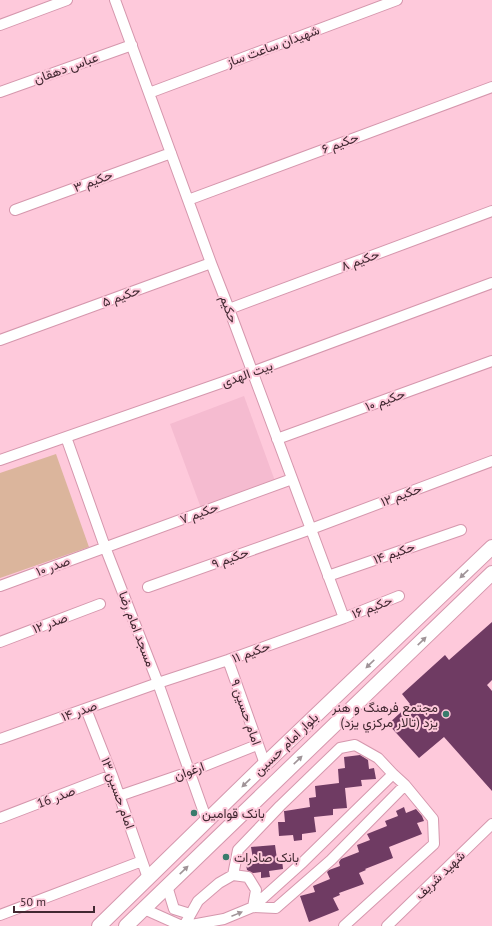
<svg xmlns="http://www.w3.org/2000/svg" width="492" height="926" font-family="'PT Sans',Vazirmatn,sans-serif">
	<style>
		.built { fill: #f5bbd0 }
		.green { fill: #dbb59c }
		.building { fill: #6f3b63 }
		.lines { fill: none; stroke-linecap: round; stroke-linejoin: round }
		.street-casing { stroke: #d597ad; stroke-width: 12 }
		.secondary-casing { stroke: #d597ad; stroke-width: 16 }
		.street { stroke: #fff; stroke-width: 10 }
		.secondary { stroke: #fff; stroke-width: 14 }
		.oneway { fill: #a09498 }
		.poi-dot { fill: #397b6c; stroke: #fec9db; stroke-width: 1.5 }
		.labels { text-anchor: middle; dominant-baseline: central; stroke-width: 4; stroke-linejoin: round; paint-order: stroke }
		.street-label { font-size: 13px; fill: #412831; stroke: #fec9db }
		.poi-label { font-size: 13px; fill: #412831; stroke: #fec9db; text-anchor: start }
	</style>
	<rect width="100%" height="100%" fill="#fec9db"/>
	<path class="built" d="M244 396 275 481 201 508 170 424Z"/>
	<path class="green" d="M56 454 89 547 0 578V473Z"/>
	<path class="building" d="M492 622V680L487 685 492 691V791L444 737 419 758 388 724 410 704 402 694 445 655 449 660Z
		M360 755 368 760 369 769 374 768 376 779 361 780 362 786 345 788 347 808 333 809V815L314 817 316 832 302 834V840L294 841 293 835 279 836 278 822H285L284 811H285L310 807 309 798 316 797 315 786 339 783 338 769 345 768 344 757Z
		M404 807 406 813 416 809 422 816 424 821 417 823 422 834 389 847 393 858 365 869 366 870 359 873 364 884 339 893 340 895 333 898 339 910 309 922 300 896 315 892 313 886 330 879 327 872 329 870 340 866 339 862 341 859 359 852 357 845 370 840 367 834 387 826 385 821 398 816 396 811Z
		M275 845 277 859H282L283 869 269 871 270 877 261 878V872L253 873 247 870 245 859H253L251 847Z"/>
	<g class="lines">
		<defs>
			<path id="street" d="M115 0 211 263 229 309 344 618
				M0 25 67 0
				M0 92 132 45
				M149 93 397 0
				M188 200 492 87
				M15 210 171 153
				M229 309 492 211
				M0 340 211 263
				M66 437 105 547 158 683 207 821
				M277 439 492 361
				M0 460 252 372 492 283
				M328 576 461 530
				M0 586 292 479
				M148 587 311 529 492 461
				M0 642 100 604
				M228 660 265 764
				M86 709 112 775 148 878
				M0 739 158 683 228 660 344 618 399 596
				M119 796 189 772 257 745
				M0 818 112 775
				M233 875 238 850 280 806 340 748 355 745 378 758 393 774
				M167 886 174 909 190 914
				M253 907 276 908 331 860 405 785 433 819 434 844 344 926
				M253 907 303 862 393 774 405 785
				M144 909 182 926
				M0 915 142 861
				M184 926 198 901 219 883 233 875 248 877 256 890 253 907 224 919 186 926
				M387 926 492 824"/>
			<path id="secondary" d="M99 926 265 764 492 547
				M126 926 492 573"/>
		</defs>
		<use href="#street" class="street-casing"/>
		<use href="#secondary" class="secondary-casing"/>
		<use href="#street" class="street"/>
		<use href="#secondary" class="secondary"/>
	</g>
	<defs><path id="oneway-solid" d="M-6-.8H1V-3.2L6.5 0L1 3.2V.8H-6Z"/></defs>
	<g class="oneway">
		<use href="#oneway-solid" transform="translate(464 574) rotate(136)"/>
		<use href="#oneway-solid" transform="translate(422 641) rotate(-44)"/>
		<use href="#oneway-solid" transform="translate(370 664) rotate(136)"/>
		<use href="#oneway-solid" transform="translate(298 760) rotate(-44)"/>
		<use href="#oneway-solid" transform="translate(246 783) rotate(136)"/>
		<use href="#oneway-solid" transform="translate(184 870) rotate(-44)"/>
		<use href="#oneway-solid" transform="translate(237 914) rotate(-22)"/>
	</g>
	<g class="poi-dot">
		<circle cx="446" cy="714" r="4"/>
		<circle cx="194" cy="813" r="4"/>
		<circle cx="226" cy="857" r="4"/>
	</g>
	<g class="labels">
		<g class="street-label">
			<text transform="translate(273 46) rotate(-20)">شهیدان ساعت ساز</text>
			<text transform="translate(66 68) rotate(-20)">عباس دهقان</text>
			<text transform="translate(340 143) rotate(-20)">حکیم ۶</text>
			<text transform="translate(93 181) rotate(-20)">حکیم ۳</text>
			<text transform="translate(360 260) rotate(-20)">حکیم ۸</text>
			<text transform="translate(121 296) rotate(-20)">حکیم ۵</text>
			<text transform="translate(229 309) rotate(69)">حکیم</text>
			<text transform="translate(247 374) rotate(-20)">بیت الهدی</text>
			<text transform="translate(385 400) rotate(-20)">حکیم ۱۰</text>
			<text transform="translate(401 495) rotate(-20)">حکیم ۱۲</text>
			<text transform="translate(199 513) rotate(-20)">حکیم ۷</text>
			<text transform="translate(394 553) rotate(-19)">حکیم ۱۴</text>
			<text transform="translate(230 558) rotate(-20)">حکیم ۹</text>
			<text transform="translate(53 566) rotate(-20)">صدر ۱۰</text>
			<text transform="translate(372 607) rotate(-21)">حکیم ۱۶</text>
			<text transform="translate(50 623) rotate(-20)">صدر ۱۲</text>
			<text transform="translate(137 629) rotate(69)">مسجد امام رضا</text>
			<text transform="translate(251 652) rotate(-20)">حکیم ۱۱</text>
			<text transform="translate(79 711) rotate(-20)">صدر ۱۴</text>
			<text transform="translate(246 712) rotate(71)">امام حسین ۹</text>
			<text transform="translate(286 744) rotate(-44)">بلوار امام حسین</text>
			<text transform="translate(189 771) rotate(-20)">ارغوان</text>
			<text transform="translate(118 793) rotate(70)">امام حسین ۱۳</text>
			<text transform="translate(56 797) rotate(-21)">صدر 16</text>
			<text transform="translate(440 875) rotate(-44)">شهید شریف</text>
		</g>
		<g class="poi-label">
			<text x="438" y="707" text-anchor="end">مجتمع فرهنگ و هنر<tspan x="438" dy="15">یزد (تالار مركزي یزد)</tspan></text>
			<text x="202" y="813">بانک قوامین</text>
			<text x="234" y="857">بانک صادرات</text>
		</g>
	</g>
	<path d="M14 906v6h80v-6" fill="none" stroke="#412831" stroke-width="2"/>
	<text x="20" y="906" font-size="12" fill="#412831" stroke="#fec9db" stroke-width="3" paint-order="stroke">50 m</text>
</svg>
